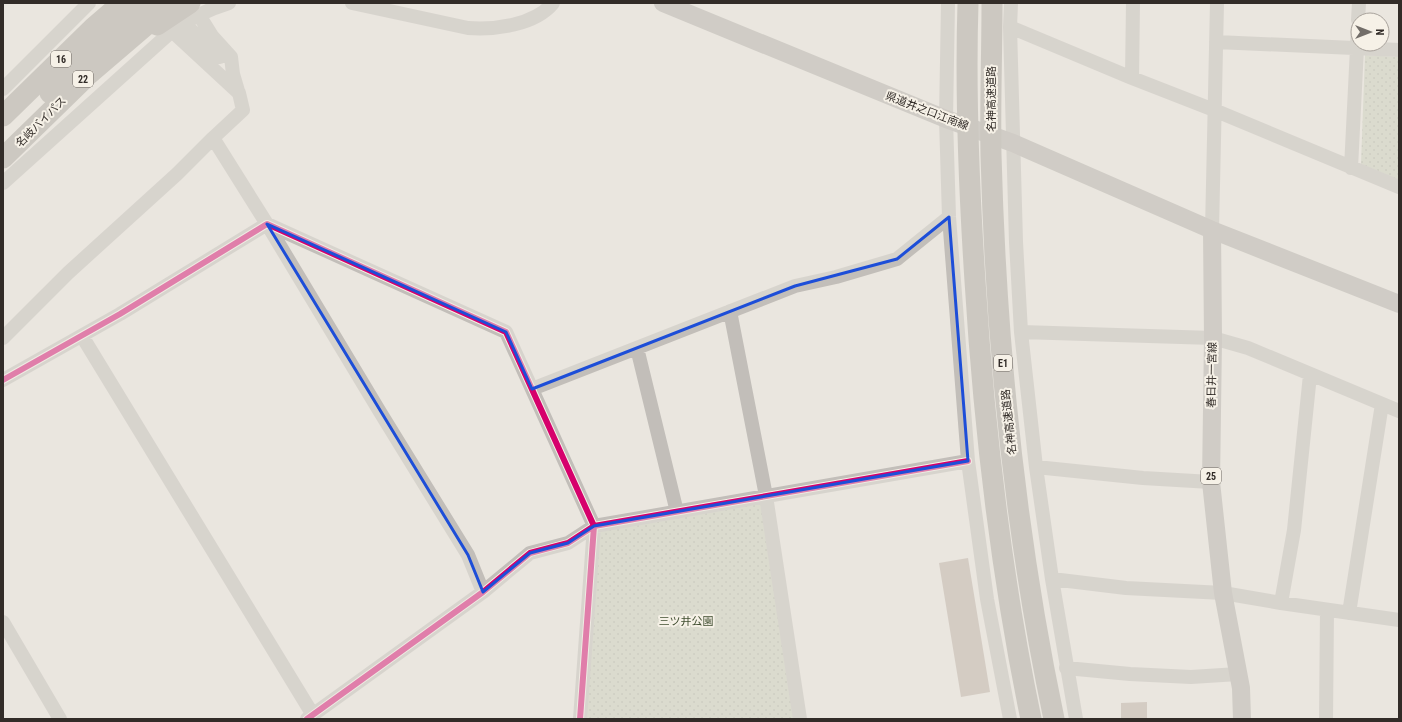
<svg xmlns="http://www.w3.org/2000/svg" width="1402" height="722" font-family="'Roboto Condensed','Noto Sans JP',sans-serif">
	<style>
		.grass { fill: url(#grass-dots) }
		.building { fill: #bbada3 }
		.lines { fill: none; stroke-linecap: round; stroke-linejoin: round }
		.minor { stroke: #c2beb9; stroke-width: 14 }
		.major { stroke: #b1ada8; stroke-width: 18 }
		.highway { stroke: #a9a59e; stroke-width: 21 }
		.highway-bridge { stroke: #a9a59e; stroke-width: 21 }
		.cycleway-casing { stroke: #f6f1e7; stroke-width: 8 }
		.cycleway { stroke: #d6006c; stroke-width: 6 }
		.marked { fill: none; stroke: #1d4ed8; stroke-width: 3; stroke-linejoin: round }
		.labels { text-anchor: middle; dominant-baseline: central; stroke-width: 4; stroke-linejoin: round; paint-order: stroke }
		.shield { fill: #f6f1e7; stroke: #6d6761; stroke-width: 1 }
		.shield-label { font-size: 10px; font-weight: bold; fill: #322c28 }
		.street-label { font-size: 11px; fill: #322c28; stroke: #f6f1e7 }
		.park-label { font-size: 11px; fill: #3f4d2f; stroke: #f6f1e7 }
	</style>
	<defs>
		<pattern id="grass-dots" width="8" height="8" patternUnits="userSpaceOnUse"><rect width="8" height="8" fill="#c9cebb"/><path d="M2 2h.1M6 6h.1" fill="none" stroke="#adb1a1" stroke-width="1.8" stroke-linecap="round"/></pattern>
	</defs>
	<rect width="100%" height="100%" fill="#eae6df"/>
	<path class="grass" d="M1365 55 1399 57V180L1361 164Z
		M766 496 800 719H580L594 526Z"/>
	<path class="building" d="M968 558 990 692 961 697 939 563Z
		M1147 702V719H1121V703Z"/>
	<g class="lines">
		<path class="minor" d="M352 3 468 28C495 30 535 25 553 3
			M948 3 946 119 949 217 968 461 987 599 1010 719
			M1011 3 1010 27 1016 242 1021 332 1036 467 1052 579 1076 719
			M199 15 212 36 231 57 233 74 238 91
			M1358 20 1359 3
			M1010 27 1132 78 1214 110 1399 187
			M189 28 220 57
			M1216 42 1399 50
			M1132 78 1133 3
			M3 89 89 3
			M213 138 267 224 380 412 468 555 483 592
			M1351 168 1358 28
			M3 183 172 31C192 18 206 10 229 3
			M1212 230 1217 3
			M730 311 766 496 800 719
			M1021 332 1213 338 1248 348 1399 411
			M82 336 313 715V719
			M3 338 68 273 177 174 213 138 243 110 239 93 172 31
			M637 348 677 512
			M3 380 120 314 267 224 506 332 594 526 580 719
			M532 389 795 286 836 277 897 259 949 217
			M1036 467 1143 478 1211 482
			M1052 579 1126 588 1223 593 1281 603 1399 620
			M1281 603 1294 530 1310 375
			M1349 613 1382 404
			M3 622 60 719
			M1066 668 1130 674 1191 677 1238 674
			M307 719 483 592 530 553 568 543 594 526 968 461
			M1326 719 1327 611"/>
		<path class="major" d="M663 3 946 119 1013 143 1212 230 1399 304
			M1212 230 1213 338 1211 482 1223 593 1241 688 1242 719"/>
		<path class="highway" d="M157 25 190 3
			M60 84 115 31 148 3
			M3 116 93 28 122 3
			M3 158 85 78"/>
		<path class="highway-bridge" d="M968 3C965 96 969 189 975 281 984 428 1001 575 1031 719
			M992 3C992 54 990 104 991 155 996 344 1015 534 1054 719
			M50 93 89 74 172 3"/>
		<defs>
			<path id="cycleway" d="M3 380 120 314 267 224 506 332 594 526 580 719
				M307 719 483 592 530 553 568 543 594 526 968 461"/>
		</defs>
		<use href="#cycleway" class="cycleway-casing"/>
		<use href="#cycleway" class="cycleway"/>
	</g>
	<path d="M0 0H1402V722H0ZM949 217 968 461 594 526 568 543 530 553 483 592 468 555 267 224 506 332 532 389 795 286 897 259Z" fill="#eae6df" fill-opacity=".55" fill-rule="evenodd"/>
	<path class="marked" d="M949 217 968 461 594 526 568 543 530 553 483 592 468 555 267 224 506 332 532 389 795 286 897 259Z"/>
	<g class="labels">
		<g class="shield">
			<rect x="51" y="51" width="20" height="16" rx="3"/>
			<rect x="73" y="71" width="20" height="16" rx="3"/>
			<rect x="994" y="355" width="18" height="16" rx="3"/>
			<rect x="1201" y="468" width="20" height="16" rx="3"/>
		</g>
		<g class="shield-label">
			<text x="61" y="59">16</text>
			<text x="83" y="79">22</text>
			<text x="1003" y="363">E1</text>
			<text x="1211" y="476">25</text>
		</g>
		<g class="street-label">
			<text transform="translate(991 99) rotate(-90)">名神高速道路</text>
			<text transform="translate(927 111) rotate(21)">県道井之口江南線</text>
			<text transform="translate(41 122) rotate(-45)">名岐バイパス</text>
			<text transform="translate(1212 375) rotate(-89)">春日井一宮線</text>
			<text transform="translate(1009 422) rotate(-96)">名神高速道路</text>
		</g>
		<g class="park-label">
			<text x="686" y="621">三ツ井公園</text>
		</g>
	</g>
	<rect width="1402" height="722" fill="none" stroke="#322c28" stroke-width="8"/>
	<g transform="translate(1370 32) rotate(90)"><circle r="19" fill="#f6f1e7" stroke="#a8a29b"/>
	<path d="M0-3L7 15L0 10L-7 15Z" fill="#726d68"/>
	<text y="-6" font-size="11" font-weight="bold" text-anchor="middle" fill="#322c28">N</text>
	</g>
</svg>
